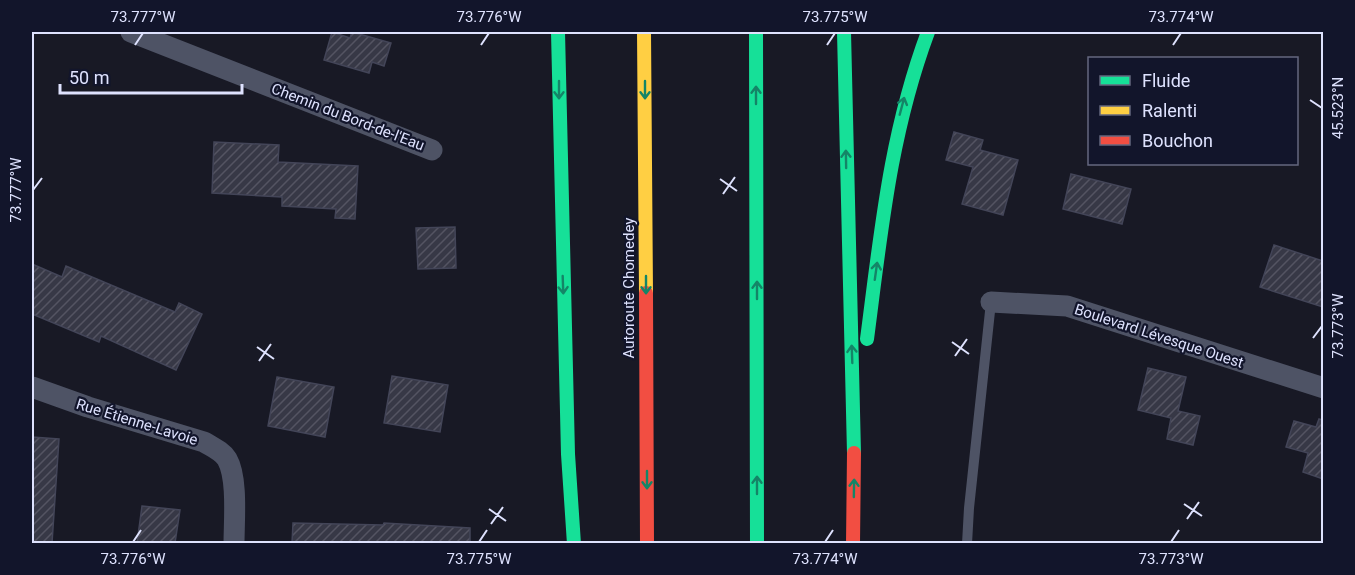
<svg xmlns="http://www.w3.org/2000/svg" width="1355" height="575" font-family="Roboto,sans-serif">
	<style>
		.building { fill: url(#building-hatch); stroke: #434558; stroke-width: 1.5 }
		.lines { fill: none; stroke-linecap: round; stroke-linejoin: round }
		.lane { stroke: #4e5365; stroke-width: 10 }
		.street { stroke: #4e5365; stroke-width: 21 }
		.fast { stroke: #16e098; stroke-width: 14 }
		.slow { stroke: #ffcf43; stroke-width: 14 }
		.jam { stroke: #f24e42; stroke-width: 14 }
		.oneway { stroke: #148567 }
		.ticks { fill: none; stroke: #dee2fe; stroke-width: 2 }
		.labels { text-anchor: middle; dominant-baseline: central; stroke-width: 4.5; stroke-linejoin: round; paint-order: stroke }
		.street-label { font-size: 15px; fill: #dee2fe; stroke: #12152b }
		.neatline { fill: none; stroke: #dee2fe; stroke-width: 2 }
		.ticks-label { font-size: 15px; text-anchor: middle; fill: #dee2fe }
	</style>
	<defs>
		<pattern id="building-hatch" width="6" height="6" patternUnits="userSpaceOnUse" patternTransform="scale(1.5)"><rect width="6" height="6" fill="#373846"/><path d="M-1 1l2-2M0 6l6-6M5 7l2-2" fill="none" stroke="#545462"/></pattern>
	</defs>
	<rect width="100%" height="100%" fill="#181925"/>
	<path class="building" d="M332 32 350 38 352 32 391 43 384 66 372 62 369 73 324 60Z
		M954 132 983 140 980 150 1018 160 1003 215 962 204 973 167 946 160Z
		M214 142 279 145 278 162 358 166 355 219 335 218 336 209 282 206V197L212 193Z
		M1071 174 1131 189 1122 224 1063 209Z
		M455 227 456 268 418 269 416 228Z
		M1274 245 1323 261V307L1260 287Z
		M32 264 62 277 66 266 175 312 179 303 202 314 176 370 101 336 99 342 32 314Z
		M1148 368 1186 377 1178 411 1200 416 1193 445 1167 439 1171 418 1138 410Z
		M392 376 448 385 440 432 384 423Z
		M277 377 334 387 325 437 268 426Z
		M1319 419 1323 420V479L1303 472 1308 453 1286 447 1294 421 1316 427Z
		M32 437 59 439 52 543H32Z
		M142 506 180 510 175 543H137Z
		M293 523 383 525 384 523 470 528V543H292Z"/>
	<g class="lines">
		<path class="lane" d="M967 544 969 508 991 302"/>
		<path class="street" d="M131 32 432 150
			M991 302 1067 306 1324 388
			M32 387 88 407 204 442C212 447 222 451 227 459 238 478 234 521 234 544"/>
		<path class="fast" d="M558 32 568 454 574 544
			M756 32 757 544
			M844 32 854 453
			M867 339C881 232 890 134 928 32"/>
		<path class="slow" d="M644 32 646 293"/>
		<path class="jam" d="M646 293 647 544
			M853 544 854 453"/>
	</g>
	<defs><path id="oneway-shaft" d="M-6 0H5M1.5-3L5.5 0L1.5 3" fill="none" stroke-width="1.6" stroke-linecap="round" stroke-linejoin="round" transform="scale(1.5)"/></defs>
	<g class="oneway">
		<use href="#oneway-shaft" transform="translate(559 90) rotate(90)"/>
		<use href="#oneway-shaft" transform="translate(645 90) rotate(90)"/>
		<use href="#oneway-shaft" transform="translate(756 95) rotate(-90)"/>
		<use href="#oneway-shaft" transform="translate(902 106) rotate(-75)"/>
		<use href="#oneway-shaft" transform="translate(846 159) rotate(-91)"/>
		<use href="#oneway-shaft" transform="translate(876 271) rotate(-82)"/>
		<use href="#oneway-shaft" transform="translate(563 285) rotate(88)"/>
		<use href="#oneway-shaft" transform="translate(646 285) rotate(90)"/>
		<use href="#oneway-shaft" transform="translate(757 290) rotate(-90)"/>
		<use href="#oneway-shaft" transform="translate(852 354) rotate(-92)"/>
		<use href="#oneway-shaft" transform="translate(647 480) rotate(90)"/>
		<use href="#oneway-shaft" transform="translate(757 485) rotate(-90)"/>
		<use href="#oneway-shaft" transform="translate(854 488) rotate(-89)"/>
	</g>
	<path class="ticks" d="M135 45 143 33M481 45 489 33M827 45 835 33M1173 45 1181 33M1310 100 1322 108M720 179 737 191M33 190 42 178M723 194 735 177M1313 338 1322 326M952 342 969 354M257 347 274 359M955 356 967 339M259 361 271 344M1184 504 1202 516M489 509 506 521M1187 519 1199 502M491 524 503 507M133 542 141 530M479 542 487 530M825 542 833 530M1171 542 1179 530"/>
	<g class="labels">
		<g class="street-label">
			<text transform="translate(348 117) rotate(21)">Chemin du Bord-de-l'Eau</text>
			<text transform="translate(629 288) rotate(-90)">Autoroute Chomedey</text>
			<text transform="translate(1159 336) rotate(18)">Boulevard Lévesque Ouest</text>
			<text transform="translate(137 422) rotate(17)">Rue Étienne-Lavoie</text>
		</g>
	</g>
	<rect width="1355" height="575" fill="none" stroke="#12152b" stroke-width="66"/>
	<rect x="1088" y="57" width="210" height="108" fill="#12152b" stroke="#64677f" stroke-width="1.5"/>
	<rect x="1100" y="76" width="30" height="9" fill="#16e098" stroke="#64677f" stroke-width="1.5"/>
	<text x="1142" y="87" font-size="18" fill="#dee2fe">Fluide</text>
	<rect x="1100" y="106" width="30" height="9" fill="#ffcf43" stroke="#64677f" stroke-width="1.5"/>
	<text x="1142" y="117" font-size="18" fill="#dee2fe">Ralenti</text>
	<rect x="1100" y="136" width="30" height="9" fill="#f24e42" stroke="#64677f" stroke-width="1.5"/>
	<text x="1142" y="147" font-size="18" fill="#dee2fe">Bouchon</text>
	<path d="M60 84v9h182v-9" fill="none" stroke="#dee2fe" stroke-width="3"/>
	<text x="69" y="84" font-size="18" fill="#dee2fe" stroke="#12152b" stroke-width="4.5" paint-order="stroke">50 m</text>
	<rect x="33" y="33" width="1289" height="509" class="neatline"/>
	<g class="ticks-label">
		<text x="143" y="22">73.777°W</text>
		<text x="489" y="22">73.776°W</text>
		<text x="835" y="22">73.775°W</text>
		<text x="1181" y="22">73.774°W</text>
		<text transform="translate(1338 108) rotate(-90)" y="5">45.523°N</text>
		<text transform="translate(16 190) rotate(-90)" y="5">73.777°W</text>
		<text transform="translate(1338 326) rotate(-90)" y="5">73.773°W</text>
		<text x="133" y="564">73.776°W</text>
		<text x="479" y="564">73.775°W</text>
		<text x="825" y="564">73.774°W</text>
		<text x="1171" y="564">73.773°W</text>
	</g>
</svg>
